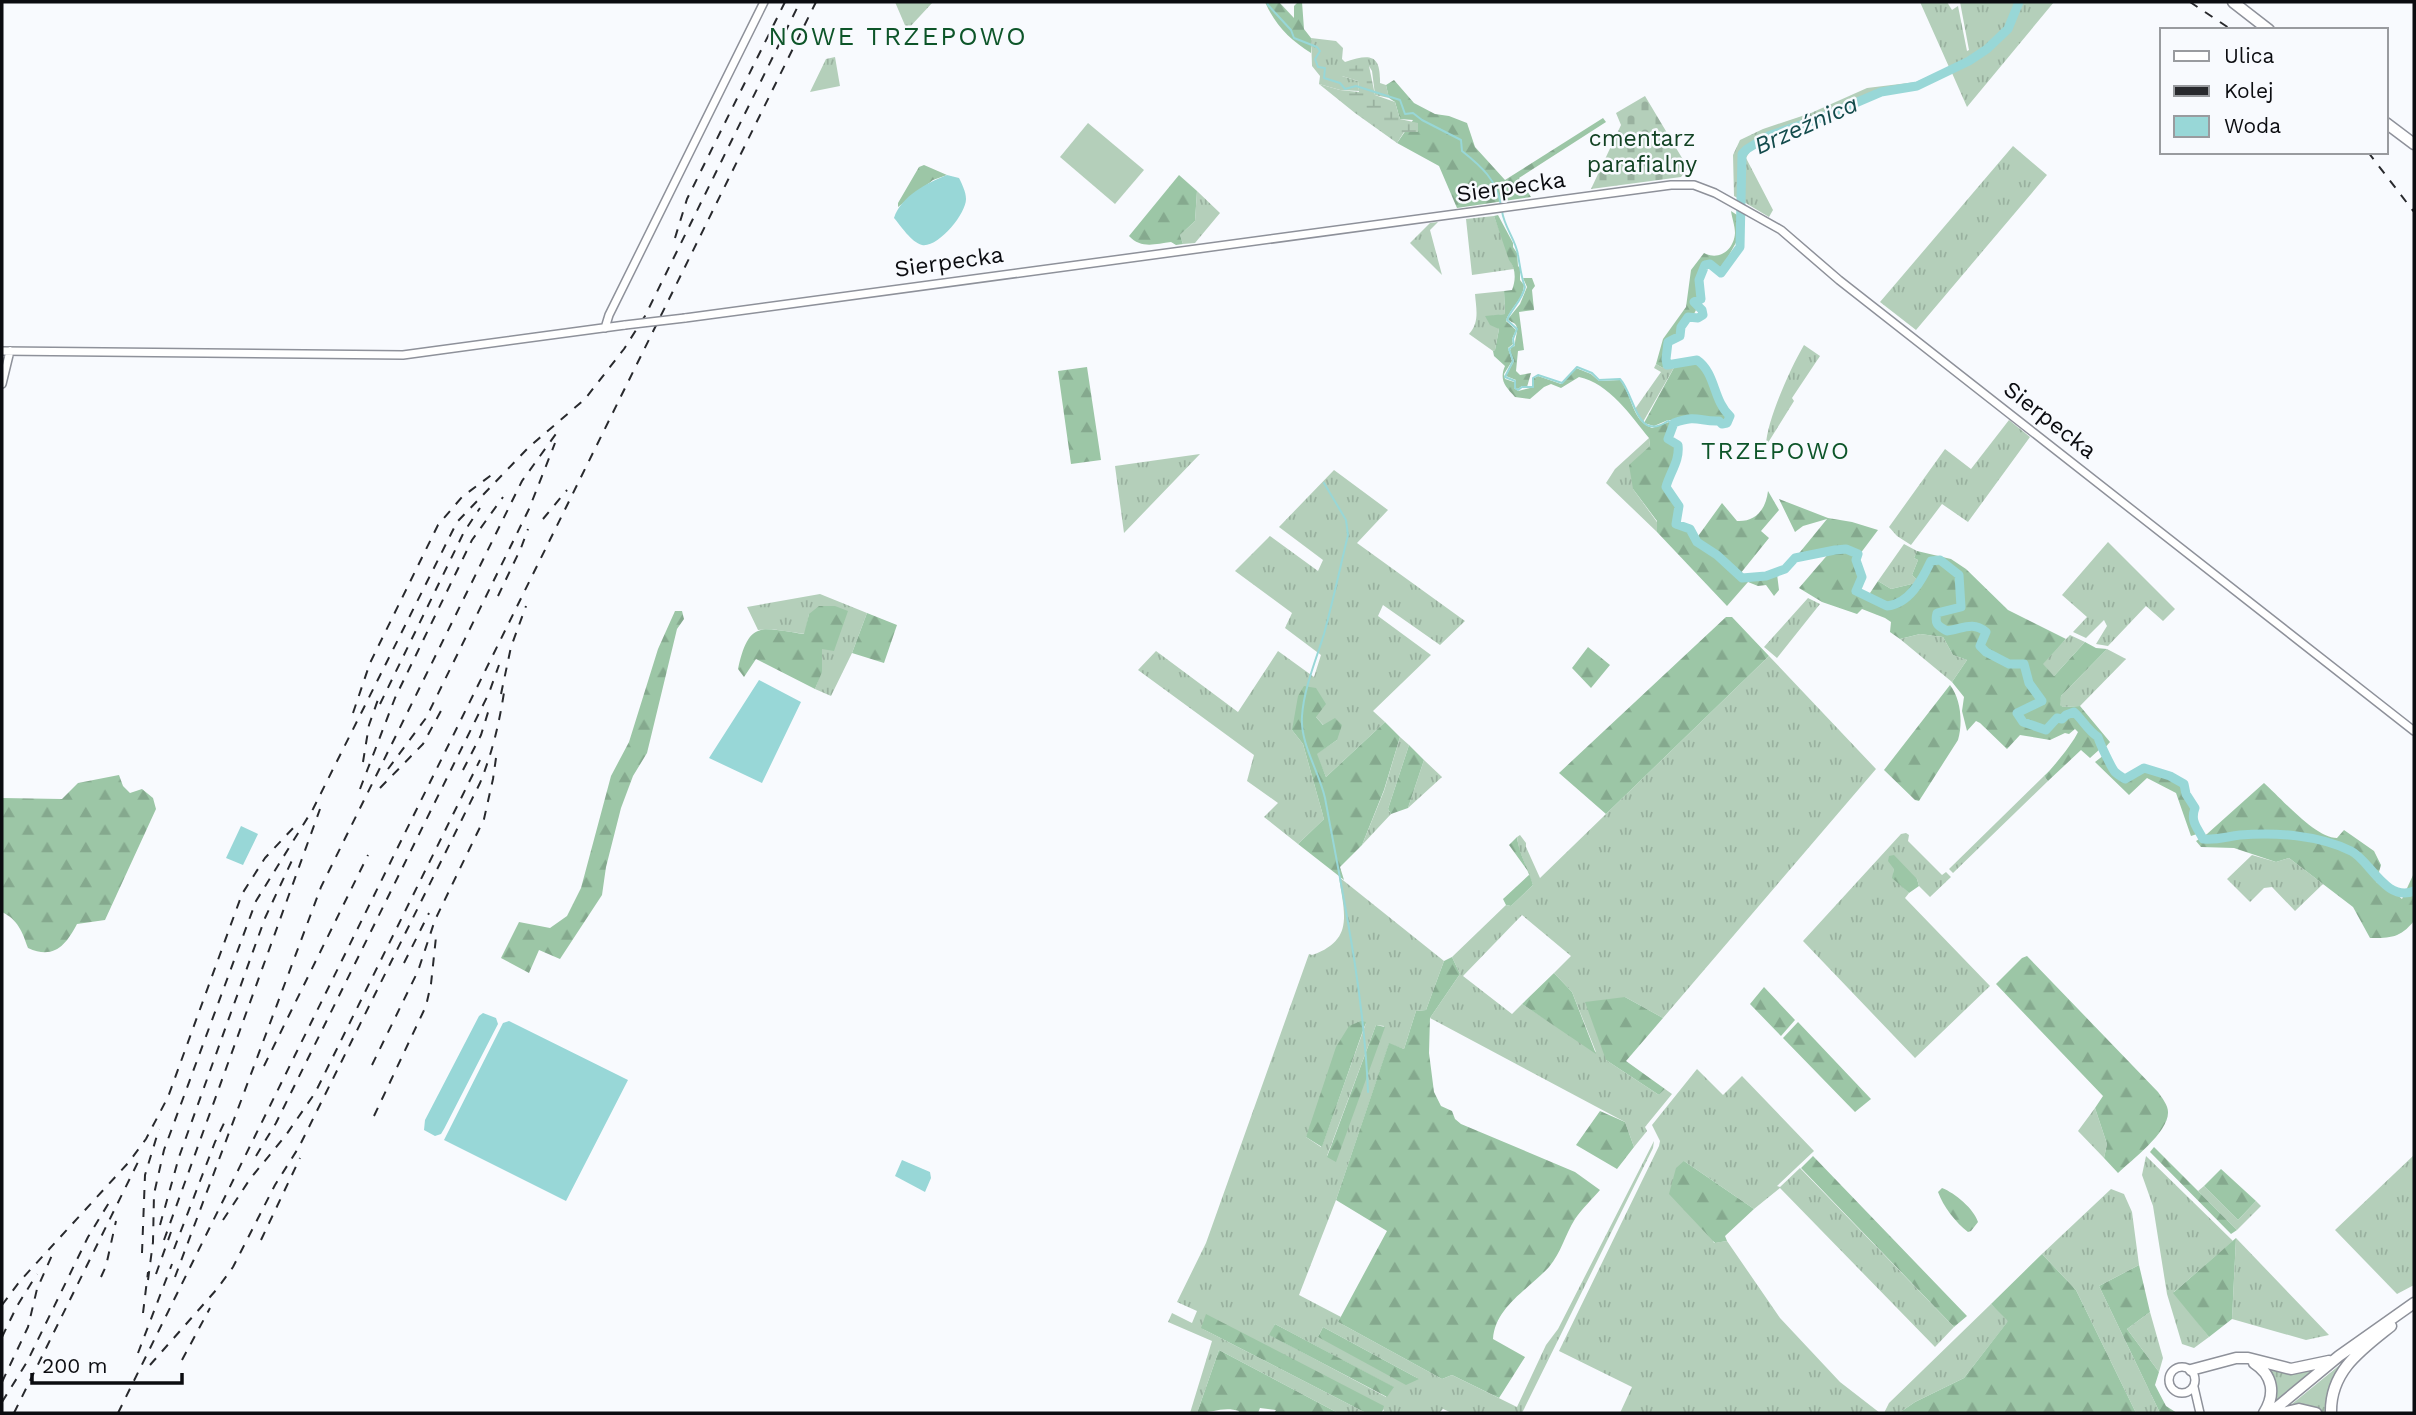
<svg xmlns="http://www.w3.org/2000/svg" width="2416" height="1415" font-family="'Work Sans',sans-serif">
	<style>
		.grass { fill: url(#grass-tufts); fill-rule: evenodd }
		.forest { fill: url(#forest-firs) }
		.wetland { fill: url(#wetland-marsh) }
		.cemetery { fill: url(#cemetery-stones) }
		.pitch { fill: #b4cfba }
		.water { fill: #98d7d7 }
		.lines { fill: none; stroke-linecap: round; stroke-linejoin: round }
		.stream { stroke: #98d7d7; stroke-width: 2 }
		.river { stroke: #98d7d7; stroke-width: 9 }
		.minor-casing { stroke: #8e919a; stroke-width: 10 }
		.major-casing { stroke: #8e919a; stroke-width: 13 }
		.minor { stroke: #fff; stroke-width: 7 }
		.major { stroke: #fff; stroke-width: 10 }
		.rail { stroke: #28292d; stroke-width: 2; stroke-dasharray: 9 9; stroke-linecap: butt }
		.minor-bridge-casing { stroke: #8e919a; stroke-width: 10; stroke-linecap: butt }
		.minor-bridge { stroke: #fff; stroke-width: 7 }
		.labels { text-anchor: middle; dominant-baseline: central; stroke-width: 5; stroke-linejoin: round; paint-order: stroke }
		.park-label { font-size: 23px; fill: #124223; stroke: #f8fafe }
		.street-label { font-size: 23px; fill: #0b0c10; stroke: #f8fafe }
		.water-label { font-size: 24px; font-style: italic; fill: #134b4c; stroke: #f8fafe }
		.neighbourhood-label { font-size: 24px; letter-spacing: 2px; fill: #0d5529; stroke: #f8fafe }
		.quarter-label { font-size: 26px; letter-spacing: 2px; fill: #0d5529; stroke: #f8fafe }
	</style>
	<defs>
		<pattern id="grass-tufts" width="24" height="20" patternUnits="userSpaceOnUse" patternTransform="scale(1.75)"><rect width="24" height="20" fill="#b4cfba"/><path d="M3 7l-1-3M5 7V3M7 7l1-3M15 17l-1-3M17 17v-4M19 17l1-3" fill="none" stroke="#99b19f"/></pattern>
		<pattern id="forest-firs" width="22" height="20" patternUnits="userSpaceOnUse" patternTransform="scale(1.75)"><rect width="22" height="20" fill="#9cc6a6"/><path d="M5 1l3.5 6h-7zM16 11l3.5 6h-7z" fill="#85a98e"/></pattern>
		<pattern id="wetland-marsh" width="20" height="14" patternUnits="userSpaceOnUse" patternTransform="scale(1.75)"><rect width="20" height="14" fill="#b4cfba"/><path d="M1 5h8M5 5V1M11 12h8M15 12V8" fill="none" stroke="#99b19f"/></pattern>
		<pattern id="cemetery-stones" width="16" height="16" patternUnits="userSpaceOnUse" patternTransform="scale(1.75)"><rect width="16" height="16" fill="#b4cfba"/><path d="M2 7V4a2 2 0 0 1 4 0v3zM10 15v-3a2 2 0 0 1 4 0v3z" fill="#99b19f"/></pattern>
	</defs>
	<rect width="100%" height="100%" fill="#f8fafe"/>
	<path class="grass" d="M895 2H933L907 30Z
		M1920 2H1947L1952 10 1958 6 1967 51 1969 50 1960 2H2054L1967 107 1952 73 1922 86 1881 95 1830 118 1775 138 1750 151 1746 158 1773 210 1769 217 1734 196 1733 155 1740 140 1763 129 1811 113 1867 88 1916 82 1949 67Z
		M1311 38 1336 41 1343 48 1342 59 1345 62C1369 54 1381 53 1380 83L1386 85 1389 98 1375 95 1372 71 1369 66 1342 76 1358 81 1359 91 1340 90 1319 84 1320 76 1312 66Z
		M835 57 840 86 810 92 826 59Z
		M2013 146 2047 175 1916 330 1880 302Z
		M1197 191 1220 213 1195 243 1183 244 1180 235 1195 221Z
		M1494 216 1514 269 1472 275 1466 219Z
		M1438 222 1430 230 1442 275 1410 243 1430 223Z
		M1504 291 1505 314 1486 317 1499 329 1495 350 1493 351 1469 334C1480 322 1476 308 1475 294Z
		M1804 345 1820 356 1792 398 1794 401 1766 446C1766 422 1791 367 1804 345Z
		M1656 364 1663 368 1665 364 1667 367 1676 364 1643 422 1635 409 1661 372 1654 368Z
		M2009 420 2030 437 1968 522 1942 504 1911 545 1897 536 1889 527 1945 449 1971 469Z
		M1649 438 1650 446 1633 489 1657 522V532L1606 483 1615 469Z
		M1200 454 1124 533 1115 466Z
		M1334 470 1388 510 1357 543 1465 621 1440 645 1383 605 1378 616 1431 655 1373 711 1385 722 1326 777 1316 754 1337 740 1316 717 1292 730 1303 744 1324 819 1298 844 1264 817 1278 803 1247 781 1254 755 1138 670 1156 651 1238 712 1278 651 1314 677 1321 655 1285 628 1292 613 1235 571 1270 536 1318 571 1323 560 1279 527Z
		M2108 542 2175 609 2163 621 2146 606 2108 646 2096 644 2107 626 2104 620 2086 638 2073 632 2087 617 2062 595Z
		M1904 544 1917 551 1914 558 1918 560 1912 575 1917 580 1916 583 1891 589 1878 581Z
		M820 594 867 613 852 653 831 696 815 689C828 658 820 644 809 614L805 634 771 629 758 630 747 607Z
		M1808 598 1820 604 1777 658 1764 647Z
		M1920 634 1943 637 1953 655 1967 660 1952 682 1900 639Z
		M2070 635 2085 642 2054 676 2042 664Z
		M2107 649 2126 659 2080 706 2063 707 2059 705 2061 696Z
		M1769 656 1876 769 1663 1018 1625 997 1606 1060 1659 1095 1665 1089 1672 1094 1645 1127 1647 1131 1634 1147 1625 1122 1430 1018 1460 974 1452 957 1506 905 1511 906 1533 885 1519 849 1517 837 1520 835 1526 843V847L1540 878ZM1522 915 1571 956 1554 973 1572 992 1596 1052 1522 1004 1512 1014 1463 976Z
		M1400 737 1409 745 1388 809 1391 814 1362 845 1384 791Z
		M1424 760 1442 777 1408 808Z
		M2044 776 2048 781 1953 873 1949 869Z
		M1906 833 1909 835 1908 841 1942 875 1946 872 1951 877 1930 897 1919 886 1917 879 1894 869 1893 878 1909 893 1905 898 1990 986 1915 1058 1803 941 1901 834Z
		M2252 855 2276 862 2289 858 2323 884 2295 911 2272 887 2264 888 2250 902 2227 879Z
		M1339 877 1444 961 1426 1010 1416 1011 1404 1049 1389 1044 1336 1200 1299 1295 1341 1317 1338 1322 1442 1379 1452 1375 1517 1407 1546 1345 1558 1329 1654 1141 1653 1148 1522 1413H1452L1443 1409 1439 1413H1382L1384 1410 1201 1328 1366 1413H1338L1219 1350 1197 1413H1190L1212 1341 1168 1322 1172 1313 1192 1323 1197 1311 1177 1302 1206 1243 1309 954 1312 955C1355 940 1344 913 1339 877ZM1366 1023 1322 1146 1321 1147 1306 1137ZM1376 1025 1384 1026 1327 1157V1156ZM1275 1324 1393 1387 1386 1397 1270 1335ZM1323 1327 1419 1379 1318 1337Z
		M1697 1069 1723 1095 1742 1076 1814 1151 1777 1186 1780 1187 1800 1168 1954 1327 1935 1347 1780 1188 1754 1209 1684 1161 1714 1243 1727 1241 1780 1318 1840 1382 1880 1413H1620L1632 1387 1559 1351 1659 1146 1660 1141 1652 1125Z
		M2095 1108 2107 1144 2104 1158 2078 1131Z
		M2414 1155V1285L2397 1294 2335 1230Z
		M2146 1156 2233 1241 2174 1292 2209 1337 2194 1348 2182 1344 2167 1294 2153 1206 2142 1175Z
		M2204 1186 2238 1220 2256 1201 2261 1206 2237 1230 2198 1191Z
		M2111 1189 2124 1194 2132 1212 2139 1265 2099 1286 2160 1413H2136L2076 1290 2042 1254Z
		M2236 1238 2329 1335 2306 1340 2232 1319Z
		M1991 1304 2009 1320 1964 1378 1915 1402 1899 1413H1884L1889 1403Z
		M2150 1312 2163 1358 2159 1372 2127 1329Z
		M2341 1364 2331 1387 2328 1413H2322L2314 1409 2287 1408Z
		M2263 1365H2323L2270 1410Z"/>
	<path class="forest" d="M1265 2H1279L1294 18V6L1298 2H1302L1304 29 1311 38V53C1290 40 1275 25 1265 2Z
		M1394 80 1414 103 1435 114 1449 116 1467 123 1475 147 1505 180 1603 118 1606 122 1519 178 1531 197 1457 208 1439 166 1397 143 1413 120 1400 119 1395 102 1389 98 1386 85Z
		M924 165 947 175 933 180 898 207V203L919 167Z
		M1179 175 1197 191 1195 221 1180 235 1183 244 1176 245 1171 242C1155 244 1141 249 1129 236Z
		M1731 211 1740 217 1738 239 1719 273 1711 263 1704 264 1698 280 1701 293 1699 300 1693 301 1697 308 1693 316H1688L1680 326 1679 336 1668 341 1663 368 1656 364 1663 339 1686 307 1691 270 1704 253C1719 261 1734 250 1735 233 1735 226 1732 218 1731 211Z
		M1498 215 1513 243V247L1517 253 1518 266 1520 268V280L1524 285C1523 300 1510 308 1506 321L1516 330 1512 339 1513 344 1508 348 1512 361 1504 374 1505 379 1514 382V388L1518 391 1534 387V378L1538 376 1561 384 1576 368 1591 374 1599 381 1620 380C1633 396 1631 420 1652 428L1669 422 1671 423V430L1666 438 1670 443 1677 445 1675 466 1668 471 1664 487 1678 507 1674 523 1675 528 1690 530C1699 552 1726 559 1740 580L1777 574 1779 590 1774 596 1766 585 1758 586 1748 582 1727 606 1657 532V521L1633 489 1629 465 1650 446 1649 438C1631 416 1609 383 1579 377L1561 388 1551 384 1544 387 1530 399 1515 397C1505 386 1499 380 1505 366L1494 356 1493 351 1495 350 1499 329 1490 325 1485 316 1505 314 1504 291 1512 290C1516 280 1516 268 1509 260L1494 216Z
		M1523 278H1532L1535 286 1532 290 1534 310 1519 312 1524 350 1518 351 1516 371 1520 375 1531 373 1527 387 1522 386 1518 389 1516 388V380L1506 376 1514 361 1510 351 1511 347 1515 346C1514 339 1520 329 1515 324 1513 322 1510 322 1508 319L1520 304 1527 287Z
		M1697 360 1700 363C1709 379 1716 404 1729 415L1726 422 1690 416 1680 420H1668L1654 426 1644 423 1676 364H1689Z
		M1087 367 1101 460 1071 464 1058 371Z
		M1768 491 1779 510 1761 531 1769 538 1740 574 1718 552 1699 543 1696 539 1722 503 1737 521C1756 522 1766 509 1768 491Z
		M1779 499 1828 518 1852 522 1878 530 1860 554 1846 548 1796 557 1827 519 1803 526 1795 532Z
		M1846 550 1857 555 1855 561 1861 577 1855 591 1887 608C1909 606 1923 580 1932 562L1945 563 1958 576 1960 607 1943 609 1936 613 1934 620 1937 628 1952 632C1964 626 1973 624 1984 631V638L1979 646 1981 649 2008 666 2024 665 2028 684 2041 699 2017 711 2016 714 2023 722 2046 732 2057 720 2062 721 2074 713 2089 732 2097 737 2100 749 2090 758 2081 750 2048 781 2044 776C2053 768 2073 743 2078 732L2075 729 2069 734 2065 733 2050 740 2020 735 2007 749 1980 723 1976 721 1967 731 1962 711 1964 697 1952 682 1967 660 1953 655 1943 637 1920 634 1900 639 1890 632 1891 622 1885 618 1862 609 1857 614 1822 602 1799 588 1830 552Z
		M1917 551 1951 559 1966 569 2008 610 2066 639 2043 664 2054 676 2085 642 2096 648 2107 649 2061 696 2060 705 2063 707 2080 706 2110 742 2103 750 2099 736C2088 730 2085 719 2074 711L2066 714 2065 717H2056L2045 730 2022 720 2018 712 2043 700 2028 679V667L2022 662 2010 663 1987 652 1981 645 1986 638 1987 630C1974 621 1964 625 1951 631L1940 626 1937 621 1939 613 1962 608 1960 574C1953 564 1943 559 1930 559L1917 580 1912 575 1918 560 1914 558Z
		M1878 581 1891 589 1916 583 1902 600 1886 605 1868 596Z
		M819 606H835L848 611 834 651 822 649V672L815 689 756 659 744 677 738 669C749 619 761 628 804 634L809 614Z
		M675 611H682L684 619 677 629 647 753 633 776 621 808 606 867 602 895 560 959 539 950 529 973 501 958 519 922 550 928 567 916 581 888 611 776 629 742 658 649Z
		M867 613 897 625 884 663 852 653Z
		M1726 617H1732L1769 656 1606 814 1559 773Z
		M1588 647 1610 665 1591 688 1572 668Z
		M1950 685C1961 699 1963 723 1958 740L1919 801 1915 800 1884 770Z
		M1304 686 1316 688 1326 704 1316 717 1323 725 1335 718 1342 725 1337 740 1317 754 1326 777 1385 722 1400 737 1384 790 1362 845 1340 867 1344 880 1298 844 1324 819 1303 744 1292 730 1298 696Z
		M1409 745 1424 760 1408 808 1391 814 1388 809Z
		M2104 755C2114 763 2112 775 2126 780 2130 778 2140 769 2145 769 2154 770 2175 779 2183 784L2186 798 2194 809 2190 813 2191 825 2197 834 2191 836 2176 793 2147 778 2129 795 2095 762Z
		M119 775 123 786 130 793 142 789 153 798 156 809 105 920 77 924C66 945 54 960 28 948 22 931 18 920 2 912V798L62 799 78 783Z
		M2264 783C2281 798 2315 838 2337 838L2344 830 2374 851 2381 865 2376 882 2387 886 2402 899 2414 873V921C2400 938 2391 938 2370 938L2353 907 2289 858 2276 862 2234 848 2201 847 2196 841 2207 834Z
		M1517 837C1519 854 1528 868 1533 885L1511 906 1506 905 1503 899 1530 874 1509 845Z
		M1894 855 1917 879 1919 886 1909 893 1892 878 1894 869 1888 861 1889 856Z
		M2027 956 2158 1092C2162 1098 2168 1105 2168 1112 2169 1132 2132 1160 2118 1173L2104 1158 2107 1144 2095 1108 2103 1096 1996 984 2022 958Z
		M1452 957 1460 974 1430 1018 1429 1053 1434 1092 1441 1106 1452 1111 1455 1119 1461 1124 1575 1172 1600 1190C1592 1199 1582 1209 1575 1219 1565 1235 1561 1253 1549 1267 1529 1289 1495 1307 1493 1339L1525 1357 1499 1398 1452 1375 1442 1379 1338 1322 1387 1231 1336 1200 1389 1043 1404 1049 1416 1011 1426 1010 1444 961Z
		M1554 973 1572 992 1596 1054 1522 1004Z
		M1764 987 1795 1020 1781 1036 1750 1004Z
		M1625 997 1663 1018 1626 1061 1665 1089 1659 1095 1606 1060 1585 1002Z
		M1361 1021 1366 1022 1322 1147 1306 1137 1336 1047 1349 1026Z
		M1798 1022 1871 1099 1855 1112 1783 1038Z
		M1376 1025 1385 1027 1336 1162 1327 1157Z
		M1600 1111 1625 1122 1634 1147 1617 1169 1576 1145Z
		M2154 1147 2237 1230 2231 1234 2150 1152Z
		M1813 1156 1967 1316 1954 1327 1801 1168Z
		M1684 1161 1754 1209 1725 1236 1727 1241 1715 1243 1669 1194 1676 1168Z
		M2221 1169 2256 1201 2238 1220 2204 1186Z
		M1942 1188C1955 1193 1974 1209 1978 1222L1971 1231 1968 1232C1956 1223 1943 1206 1938 1192Z
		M2236 1238 2232 1319 2209 1337 2173 1293Z
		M2042 1254 2076 1290 2136 1413H1899L1915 1402 1964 1378 2008 1321 1991 1304Z
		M2139 1265 2150 1312 2127 1329 2159 1372 2155 1385 2166 1406 2177 1413H2160L2099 1286Z
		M1206 1314 1384 1406 1382 1413H1366L1201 1328Z
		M1275 1324 1394 1387 1387 1397 1269 1335Z
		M1323 1327 1419 1379 1406 1385 1318 1337Z
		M1219 1350 1338 1413H1274L1276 1410 1260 1408 1258 1413H1238L1239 1411C1224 1406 1212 1413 1197 1413Z"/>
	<path class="wetland" d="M1359 65 1369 66 1375 95 1395 102 1400 119 1418 123V132H1404L1397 143 1355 113 1319 84 1340 90 1359 92 1358 81 1342 76 1339 68Z"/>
	<path class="cemetery" d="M1645 96 1688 168 1681 177 1591 189 1621 125 1616 113Z"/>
	<path class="pitch" d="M1088 123 1144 170 1115 204 1060 157Z"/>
	<path class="water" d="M947 175 959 178C962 184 966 192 966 199 966 214 938 248 922 245 911 242 901 226 894 218 901 196 927 183 947 175Z
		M759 680 801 702 762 783 709 758Z
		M241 826 258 834 243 865 226 858Z
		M483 1013 496 1018 498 1024 444 1129 441 1134 435 1136 424 1130 425 1120 479 1016Z
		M509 1021 628 1080 566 1201 444 1140 503 1023Z
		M902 1160 930 1172 931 1178 925 1192 895 1176Z"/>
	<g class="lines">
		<path class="stream" d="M1267 2 1268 5 1291 30 1294 38 1317 47 1320 51 1315 59 1318 67 1325 68 1324 78 1340 83 1345 89 1356 86 1400 100 1405 114 1413 113 1422 120 1461 140 1462 151C1481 166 1498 181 1501 206
			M1502 211C1504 227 1516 240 1518 255 1520 266 1521 277 1525 287 1522 301 1511 309 1507 320L1517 329 1513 339 1514 345 1509 349 1513 361 1505 377 1515 381V388L1518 390 1522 387H1533V378L1538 375 1562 383 1577 367 1592 373 1599 380 1620 379C1635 395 1636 443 1668 421L1674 423
			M1324 483 1346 520 1348 535C1340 568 1333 601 1324 634 1316 660 1304 688 1302 716 1300 744 1319 771 1325 798 1343 895 1364 993 1368 1092"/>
		<path class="river" d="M2019 2 2008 29 1987 49 1969 61 1917 86 1881 92 1818 119 1768 136 1747 149 1742 154 1740 247 1721 273 1710 264 1705 265 1699 280 1701 299 1694 302 1702 310 1703 315 1698 318 1688 317 1681 327 1680 336 1668 342 1666 359 1667 365 1697 360C1716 373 1713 401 1730 416L1727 423 1722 424 1719 421C1700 422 1697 414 1674 423L1668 439 1678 445C1680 461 1670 472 1666 487L1679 506 1676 524 1690 529 1697 542 1717 555 1742 578 1766 576 1785 569 1795 558 1835 550 1846 549 1858 554 1856 560 1862 577 1856 591 1887 606C1909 604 1922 580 1931 561L1940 560 1959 575 1961 607 1937 613C1934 625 1939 626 1947 631 1963 629 1972 621 1986 632L1980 646 1986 652 2009 664H2024L2029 683 2042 701 2017 713 2023 722 2046 730 2057 718 2062 719 2066 715 2074 712C2083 720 2087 730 2098 737 2099 742 2112 769 2115 772 2118 775 2122 777 2125 779L2144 768 2170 776 2184 784 2186 794 2195 808C2190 821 2197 827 2203 839 2219 840 2225 837 2240 835 2275 832 2319 835 2351 851 2369 859 2386 903 2414 891"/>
		<defs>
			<path id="minor" d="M685 318 1671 185H1694L1715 193 1781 230 1839 280 2414 731
				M605 328 609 315 764 2
				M2 351 403 355 625 325
				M2 384 10 351
				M2169 1380a13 13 0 1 1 26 0a13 13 0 1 1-26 0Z
				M2194 1387 2200 1413"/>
			<path id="major" d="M2233 2 2269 30
				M2386 123 2414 144
				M2254 1363C2273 1375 2276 1394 2264 1413
				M2191 1370 2236 1358H2248L2291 1369 2329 1361
				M2270 1413 2339 1356 2414 1303
				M2283 1413 2299 1409 2316 1413
				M2331 1413C2330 1371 2361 1350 2391 1326"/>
		</defs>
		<use href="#minor" class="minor-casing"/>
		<use href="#major" class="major-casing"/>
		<use href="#minor" class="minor"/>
		<use href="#major" class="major"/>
		<path class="rail" d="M2190 2 2232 30
			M2368 152 2414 212
			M675 238 687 199 785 2
			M543 519 567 490
			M498 596 521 548 528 529
			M501 694 511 647 526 606
			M380 704 464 532 480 508
			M353 713 370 663 438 525 462 497 494 473
			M363 762 369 725 380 694
			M388 769 426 718 529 509 555 443
			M463 770 481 735 490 706
			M380 788 423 744 442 709
			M360 789 395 698 472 540 503 497
			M404 963 429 913
			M372 1065 418 971 435 920 484 819 493 779 496 758
			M264 1066 368 855
			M374 1116 426 1006 431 984 436 937
			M256 1156 276 1123 489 693 499 665
			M223 1220 250 1179 286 1135 315 1093 480 760
			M160 1225 179 1157 265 918 295 854
			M164 1240 320 809
			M261 1240 300 1158
			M174 1249 215 1142 226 1119
			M142 1253 145 1175 159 1129
			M156 1274 171 1232
			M101 1277 106 1266 116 1221
			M175 1277 321 887 522 481 558 431
			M148 1280 153 1242 154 1194 164 1150 256 901 313 809 457 522 529 447 585 399 624 349 645 316 800 2
			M2 1305 20 1281 129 1162 146 1139 168 1097 242 894 265 858 295 826
			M143 1313 148 1272
			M2 1337 17 1306 37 1274
			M138 1353 172 1264
			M182 1360 210 1308
			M150 1365 217 1289 233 1267 275 1185 299 1147 480 783C493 751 500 720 505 686
			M2 1382 28 1327 37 1289 53 1253
			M2 1402 27 1362 88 1237 110 1201
			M14 1413 141 1156
			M118 1413 816 2"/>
		<defs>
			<path id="minor-bridge" d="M625 325 685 318"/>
		</defs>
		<use href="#minor-bridge" class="minor-bridge-casing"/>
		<use href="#minor-bridge" class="minor-bridge"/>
	</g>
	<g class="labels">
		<g class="park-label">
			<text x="1642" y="138">cmentarz<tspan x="1642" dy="26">parafialny</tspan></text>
		</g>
		<g class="street-label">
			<text transform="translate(1511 187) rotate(-8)">Sierpecka</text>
			<text transform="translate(949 262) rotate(-8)">Sierpecka</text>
			<text transform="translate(2050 420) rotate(38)">Sierpecka</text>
		</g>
		<g class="water-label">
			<text transform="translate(1806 125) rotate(-24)">Brzeźnica</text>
		</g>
		<g class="neighbourhood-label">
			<text x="1776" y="451">TRZEPOWO</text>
		</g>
		<g class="quarter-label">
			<text x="898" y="36">NOWE TRZEPOWO</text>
		</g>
	</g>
	<rect width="2416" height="1415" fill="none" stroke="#0b0c10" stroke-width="7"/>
	<rect x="2160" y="28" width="228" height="126" fill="#f8fafe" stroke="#999b9f" stroke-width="2"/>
	<rect x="2174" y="51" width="35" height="10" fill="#ffffff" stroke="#999b9f" stroke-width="2"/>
	<text x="2224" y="63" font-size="21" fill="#0b0c10">Ulica</text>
	<rect x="2174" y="86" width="35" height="10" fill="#28292d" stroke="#999b9f" stroke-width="2"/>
	<text x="2224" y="98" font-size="21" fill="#0b0c10">Kolej</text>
	<rect x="2174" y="116" width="35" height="21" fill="#98d7d7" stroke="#999b9f" stroke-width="2"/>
	<text x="2224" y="133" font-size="21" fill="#0b0c10">Woda</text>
	<path d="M32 1373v10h150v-10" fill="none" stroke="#0b0c10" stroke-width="3.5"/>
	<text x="42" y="1373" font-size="21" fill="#0b0c10" stroke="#f8fafe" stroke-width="5" paint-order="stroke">200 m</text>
</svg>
